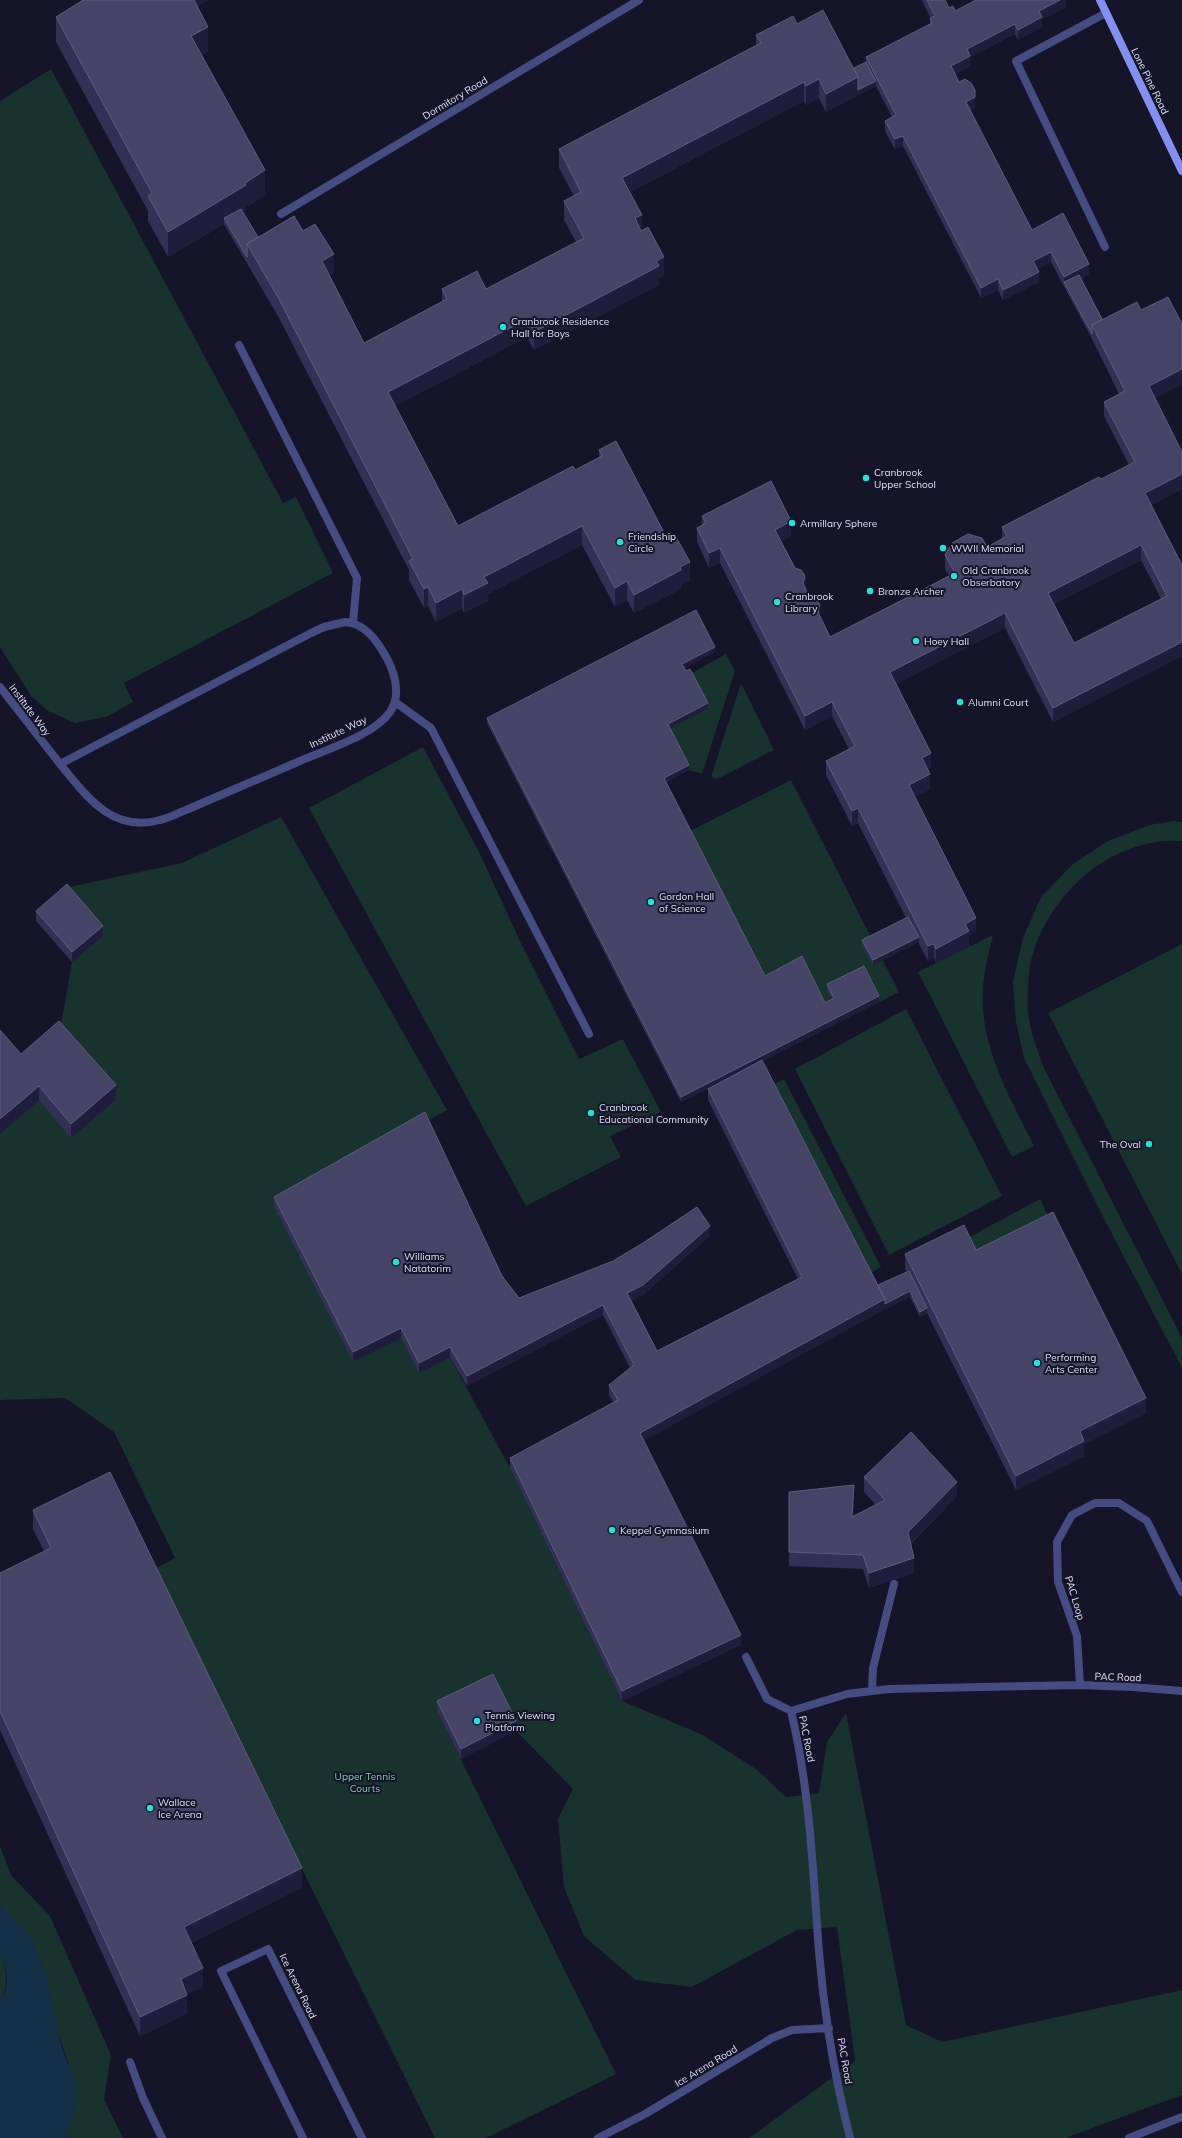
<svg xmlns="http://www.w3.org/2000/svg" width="1182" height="2138" font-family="Mulish,sans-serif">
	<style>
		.green { fill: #18322d }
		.water { fill: #142e46 }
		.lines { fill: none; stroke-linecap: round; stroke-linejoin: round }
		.lane { stroke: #454c81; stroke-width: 8 }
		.street { stroke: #454c81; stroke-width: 8 }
		.secondary { stroke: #8390ef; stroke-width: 8 }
		.wall { fill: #323054; fill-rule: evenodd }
		.shaded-wall { fill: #1f1d3b }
		.building { fill: #454366; stroke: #5d5c7d; fill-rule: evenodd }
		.poi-dot { fill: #24e2da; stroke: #151428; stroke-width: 1.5 }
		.labels { text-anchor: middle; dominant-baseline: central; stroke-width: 4; stroke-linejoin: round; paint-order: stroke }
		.street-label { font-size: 10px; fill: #e0e0fb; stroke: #151428 }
		.poi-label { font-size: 10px; fill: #e0e0fb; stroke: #151428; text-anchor: start }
		.park-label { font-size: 10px; fill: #74d3ad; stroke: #151428 }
	</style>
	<rect width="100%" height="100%" fill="#151428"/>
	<path class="green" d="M51 69 283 503 296 497 333 573 124 683 133 702 106 717 75 723 48 711 31 696 0 647V101Z
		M726 654 735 671 702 774 689 770 668 729 708 708 690 674Z
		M741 683 774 750 717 779 711 777Z
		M423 747 480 854 520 941 579 1059 623 1039 661 1112 610 1136 621 1157 526 1206 309 808Z
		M791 780 899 992 879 1002 864 971 828 989 834 1003 825 1008 765 981 688 832Z
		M281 817 447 1110 274 1207 353 1361 401 1338 419 1372 450 1357 510 1468 622 1701 703 1735 756 1769 786 1797 819 1793 827 1742 846 1713 906 2025 942 2042 1182 1990V2095L1065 2138H749L855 2061 837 1927 797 1930 692 1987 635 1980 584 1936 564 1887 558 1819 573 1789 516 1731 493 1684 437 1711 616 2074 486 2138H435L154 1569 175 1558 114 1432 65 1398 0 1400V1134L39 1100 59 1036 72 962 103 936 69 887 182 863Z
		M1174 821 1182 822V841C1115 837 1055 888 1034 950 1029 963 1028 983 1028 998 1026 1022 1036 1046 1044 1068L1182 1338V1368L1099 1209 1024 1058 1016 1022 1013 982 1023 938 1041 897 1072 865 1106 842 1149 825Z
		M993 935C989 953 984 971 983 989 979 1046 1010 1097 1034 1146L1012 1157 918 972Z
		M1182 944V1274L1048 1013Z
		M906 1009 1002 1196 889 1255 795 1069Z
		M784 1079 881 1267 867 1275 770 1086Z
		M1040 1199 1053 1226 976 1265 964 1240Z
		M0 1846 11 1875 50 1916 111 2055 104 2099 123 2138H66C73 2120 77 2103 75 2084L26 1933 0 1906Z
		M0 1953C8 1968 9 1987 0 2003Z"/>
	<path class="water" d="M0 1906C12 1917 26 1929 34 1944 51 1977 53 2013 62 2047 67 2063 77 2080 77 2097 76 2111 71 2125 66 2138H0V2003L6 1990 7 1979 6 1969 0 1953Z"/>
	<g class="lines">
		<path class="lane" d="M281 214 639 0
			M1105 247 1016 61 1106 13
			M239 345 357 578 353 623
			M395 702 431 728 589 1034
			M746 1657 767 1699 791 1711
			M1080 1685 1077 1636 1058 1582 1057 1542 1072 1515 1095 1503H1119L1147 1521 1182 1592
			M872 1691 873 1668 894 1584
			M130 2062 143 2098 162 2138
			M303 2138 221 1971 268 1949 362 2138
			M598 2138 645 2114 772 2038 792 2030 829 2028
			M850 2138C835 2078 824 2014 819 1952 813 1872 810 1790 791 1711L847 1694 889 1689 1080 1685 1132 1687 1182 1691"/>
		<path class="street" d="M345 622C362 623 373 635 382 650 393 667 403 693 390 712 373 736 327 749 300 761 262 777 224 794 186 810 178 813 169 818 160 820 112 833 87 797 60 764L311 633 324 627Z
			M0 687 60 764
			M1129 2138 1182 2117"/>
		<path class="secondary" d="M1100 0 1182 171"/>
	</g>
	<path class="wall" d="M922 0H945L949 8 955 11 1066 0V7L1042 19V27L1018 40 1015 34 970 57V66L955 74 959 82 975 100V107L970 110 1032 230 1089 274 1081 279 1102 319 1141 310 1182 324V384L1155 398 1182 452V489L1151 505 1182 565V656L1053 722 1005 628 896 684 931 768 928 769 930 789 914 797 976 932 969 936V946L936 963 934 958 928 961 918 942 873 965 862 945V940L906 918 858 823 852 826 826 775V761L849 749 832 716 805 730 720 563 709 568 697 542V528L702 525V516L791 536 781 541 830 637 949 576 945 569V555L987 547 1002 539V527L1101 479 1129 465 1104 416V402L1119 394 1092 339 1051 262 1037 269 1039 282 1003 300 998 290 981 298 903 146 895 149 885 131V121L892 117 876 86 826 112 819 98 806 105 804 101 630 192 642 230 664 275 659 278V285L534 350 527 337 395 406 458 526 575 470 599 457V450L669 542 690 581 681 585V589L634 613 627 600 615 607 582 545 488 594V601L464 613 462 608 436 622 428 606 424 608 409 580V570L279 318 224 224 168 257 148 221V211L56 42V17L197 7 208 52 202 55 265 195 246 207V210L243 212 258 237 303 231 334 272 329 275 364 343 442 302V289H486L576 242 564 220V201L574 196 559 168V149L756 45V35L797 24 854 68 866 62V57L930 24V17ZM1141 560 1161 599 1074 643 1054 604Z
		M715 652 684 668 708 708 670 728 689 770 666 782 765 976 825 1003 832 999 827 990V984L879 1002 762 1061 878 1285 907 1272 905 1269V1254L976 1250 1146 1413 1084 1444V1456L1016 1490 927 1313 920 1317 910 1297 885 1309 644 1440 741 1645 622 1701 510 1468V1458L614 1403 609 1395V1385L630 1368 603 1315 467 1386 450 1357 419 1373 401 1338 353 1362 274 1207V1197L502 1276 519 1298 710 1236 643 1295 631 1301 657 1351 798 1279 708 1100V1089L732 1076 681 1102 487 723V718Z
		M36 911 103 936 72 962 36 921Z
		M0 1030 21 1054 116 1100 71 1138 39 1100 0 1134Z
		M864 1477 957 1496 911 1544 914 1573 869 1588 863 1569 789 1566V1552L854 1500 853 1516 876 1505 864 1492Z
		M33 1510 302 1887 191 1943 203 1987 187 1994V2014L140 2036 0 1730V1573L44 1551 33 1529Z
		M437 1701 516 1731 461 1759 437 1711Z"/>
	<path class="shaded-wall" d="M187 0H209L187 13Z
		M1060 0H1066V7L1042 19V27L1018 40V30L1039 11Z
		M1015 24V34L970 57V66L951 77V66L967 49Z
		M208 27V52L191 61V36Z
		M858 77 876 81V86L826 112V94Z
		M819 79V98L806 105V86Z
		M804 82V101L622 196V178Z
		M975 90V107L966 112V102Z
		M903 136V146L895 149V139Z
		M265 170V195L246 207V210L226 222 224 218V224L168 257V232Z
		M642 215V233L635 218Z
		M1051 252V262L1033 271V261Z
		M334 254V272L322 280V261Z
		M664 257V275L659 278V285L534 350V332Z
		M1089 264V274L1066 286 1064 282V277Z
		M1039 272V282L1003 300V290Z
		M998 279V290L981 298V288Z
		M527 319V337L388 410V392Z
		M1182 369V384L1149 401V386Z
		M1182 474V489L1145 508V493Z
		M791 521V536L775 545V530Z
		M582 526V545L488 594V601L464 613V595L484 577Z
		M1141 545V560L1048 607V593Z
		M720 548V563L709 568V553Z
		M690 562V581L681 585V589L634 613V595L680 567Z
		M805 578V592L803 583Z
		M627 581V600L615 607V588Z
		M428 587V606L424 608V589Z
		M462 589V608L436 622V603Z
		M820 605V620L818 612Z
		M1005 613V628L890 687V672Z
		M1182 642V656L1053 722V708Z
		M715 647V652L682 669V664Z
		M832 702V716L805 730V716Z
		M708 703V708L668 729V724Z
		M931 753V768L922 772V758Z
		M689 765V770L664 784V778Z
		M930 774V789L909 800V785Z
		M858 808V823L852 826V811Z
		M976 918V932L969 936V946L936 963V949L965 924Z
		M103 926V936L72 962V952Z
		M919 937V942L873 965V960Z
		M934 944V958L928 961V946Z
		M879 996V1002L681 1102V1097Z
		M116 1085V1100L71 1138V1124Z
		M39 1086V1100L0 1134V1119Z
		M710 1226V1236L643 1295 627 1303V1293Z
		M910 1291V1297L885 1309 640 1443V1433L885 1299Z
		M603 1305V1315L467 1386V1376Z
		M927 1308V1313L920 1317V1312Z
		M401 1328V1338L353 1362V1352Z
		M450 1347V1357L419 1373V1363Z
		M1146 1398V1413L1084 1444V1456L1016 1490V1476L1080 1431Z
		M957 1482V1496L908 1546V1532Z
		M854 1485V1500L852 1531V1517Z
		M914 1558V1573L869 1588V1573Z
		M741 1635V1645L622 1701V1691Z
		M516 1721V1731L461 1759V1749Z
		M302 1868V1887L184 1946V1927Z
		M203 1968V1987L181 1997V1979Z
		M187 1995V2014L140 2036V2017Z"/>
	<path class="building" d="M83 0H194L208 27 191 36 265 170 245 183 246 185 241 188 168 232 148 196 152 193 56 17Z
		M927 0H945L949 8 953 6 955 11 976 0H1060L1039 11 1042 17 1018 30 1015 24 967 49 970 56 951 66 959 82 965 79 971 83 975 90V97L966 102 1032 230 1063 213 1089 264 1064 277 1051 252 1033 261 1039 272 1003 290 998 279 981 288 903 136 895 139 885 121 896 115 866 57 932 23 930 18 935 16Z
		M823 10 858 77 826 94 819 79 806 86 804 82 622 178 642 215 635 218 641 231 648 227 664 257 656 261 659 266 534 332 527 319 388 392 458 526 573 466 575 470 602 456 599 450 616 441 669 542 676 537 690 562 680 567 681 570 634 595 627 581 615 588 582 526 484 577 488 583 464 595 462 589 436 603 428 587 424 589 409 561 413 559 279 299 247 244 294 216 303 231 315 224 334 254 322 261 364 343 447 299 442 289 477 271 486 289 584 238 564 201 581 192 559 149 761 43 756 35 793 16 797 24Z
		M866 62 876 81 858 90V77L854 68Z
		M241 209 258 237 247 244V257L224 218Z
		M1079 275 1102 319 1092 325V334L1064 282Z
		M1168 297 1182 324V369L1149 386 1182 452V474L1145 493 1182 565V642L1053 708 1005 613 890 672 931 753 922 758 930 774 909 785 976 918 965 924 969 931 936 949 934 944 928 946 858 808 852 811 826 761 855 746 832 702 805 716 720 548 709 553 697 528 706 523 702 516 771 481 791 521 775 530 795 568 801 570 804 574 805 578 803 583 809 596 816 598 820 605 818 612 830 637 955 573 945 555 952 543 968 534 982 538 987 547 1007 536 1002 527 1099 477 1101 479 1135 462 1104 402 1125 391 1092 325 1137 302 1141 310ZM1141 545 1167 596 1074 643 1048 593Z
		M696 610 715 647 682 664 686 671 690 669 708 703 668 724 689 765 664 778 765 976 802 956 825 1003 834 998 827 984 864 966 879 996 681 1097 487 718Z
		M67 884 103 926 72 952 36 911Z
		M908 917 919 937 873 960 862 940Z
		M59 1021 116 1085 71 1124 39 1086 0 1119V1030L21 1054Z
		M762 1060 885 1299 640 1433 741 1635 622 1691 510 1458 618 1400 609 1385 634 1365 603 1305 467 1376 450 1347 419 1363 401 1328 353 1352 274 1197 425 1112 502 1276 519 1298 613 1261 643 1243 697 1207 710 1226 643 1285 627 1293 657 1351 802 1277 708 1089Z
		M1053 1212 1146 1398 1080 1431 1084 1441 1016 1476 905 1254 964 1225 976 1250Z
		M909 1271 927 1308 920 1312 910 1291 885 1304V1299L878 1285Z
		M911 1432 957 1482 908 1532 914 1558 869 1573 863 1555 789 1552V1492L854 1485 852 1517 885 1500 864 1477Z
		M110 1472 302 1868 184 1927 203 1968 181 1979 187 1995 140 2017 0 1711V1573L51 1548 33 1510Z
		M493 1674 516 1721 461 1749 437 1701Z"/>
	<g class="poi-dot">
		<circle cx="503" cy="327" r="4"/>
		<circle cx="866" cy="478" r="4"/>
		<circle cx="792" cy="523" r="4"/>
		<circle cx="620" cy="542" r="4"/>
		<circle cx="943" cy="548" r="4"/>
		<circle cx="954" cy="576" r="4"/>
		<circle cx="870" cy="591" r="4"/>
		<circle cx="777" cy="602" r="4"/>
		<circle cx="916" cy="641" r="4"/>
		<circle cx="960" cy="702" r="4"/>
		<circle cx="651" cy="902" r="4"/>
		<circle cx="591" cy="1113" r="4"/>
		<circle cx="1149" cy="1144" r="4"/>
		<circle cx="396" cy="1262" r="4"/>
		<circle cx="1037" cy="1363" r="4"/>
		<circle cx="612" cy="1530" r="4"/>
		<circle cx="477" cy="1721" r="4"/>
		<circle cx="150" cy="1808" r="4"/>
	</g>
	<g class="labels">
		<g class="street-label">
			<text transform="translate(1150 81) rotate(64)">Lone Pine Road</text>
			<text transform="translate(455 98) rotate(-31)">Dormitory Road</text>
			<text transform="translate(30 710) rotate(53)">Institute Way</text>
			<text transform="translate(338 732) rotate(-25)">Institute Way</text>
			<text transform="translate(1075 1598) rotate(73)">PAC Loop</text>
			<text transform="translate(1118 1677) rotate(2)">PAC Road</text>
			<text transform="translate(807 1739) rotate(79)">PAC Road</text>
			<text transform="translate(298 1986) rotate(64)">Ice Arena Road</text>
			<text transform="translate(845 2061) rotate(80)">PAC Road</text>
			<text transform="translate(706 2066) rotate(-31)">Ice Arena Road</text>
		</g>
		<g class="poi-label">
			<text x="511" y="321">Cranbrook Residence<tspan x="511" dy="12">Hall for Boys</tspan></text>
			<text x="874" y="472">Cranbrook<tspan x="874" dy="12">Upper School</tspan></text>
			<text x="800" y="523">Armillary Sphere</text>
			<text x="628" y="536">Friendship<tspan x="628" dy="12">Circle</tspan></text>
			<text x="951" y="548">WWII Memorial</text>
			<text x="962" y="570">Old Cranbrook<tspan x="962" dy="12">Obserbatory</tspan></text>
			<text x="878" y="591">Bronze Archer</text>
			<text x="785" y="596">Cranbrook<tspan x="785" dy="12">Library</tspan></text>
			<text x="924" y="641">Hoey Hall</text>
			<text x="968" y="702">Alumni Court</text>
			<text x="659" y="896">Gordon Hall<tspan x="659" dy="12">of Science</tspan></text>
			<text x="599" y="1107">Cranbrook<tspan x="599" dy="12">Educational Community</tspan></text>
			<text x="1141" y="1144" text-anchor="end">The Oval</text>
			<text x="404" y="1256">Williams<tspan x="404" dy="12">Natatorim</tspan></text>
			<text x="1045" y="1357">Performing<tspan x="1045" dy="12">Arts Center</tspan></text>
			<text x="620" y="1530">Keppel Gymnasium</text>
			<text x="485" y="1715">Tennis Viewing<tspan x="485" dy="12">Platform</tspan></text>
			<text x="158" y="1802">Wallace<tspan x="158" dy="12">Ice Arena</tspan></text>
		</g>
		<g class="park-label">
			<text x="365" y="1776">Upper Tennis<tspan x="365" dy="12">Courts</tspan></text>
		</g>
	</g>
</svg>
